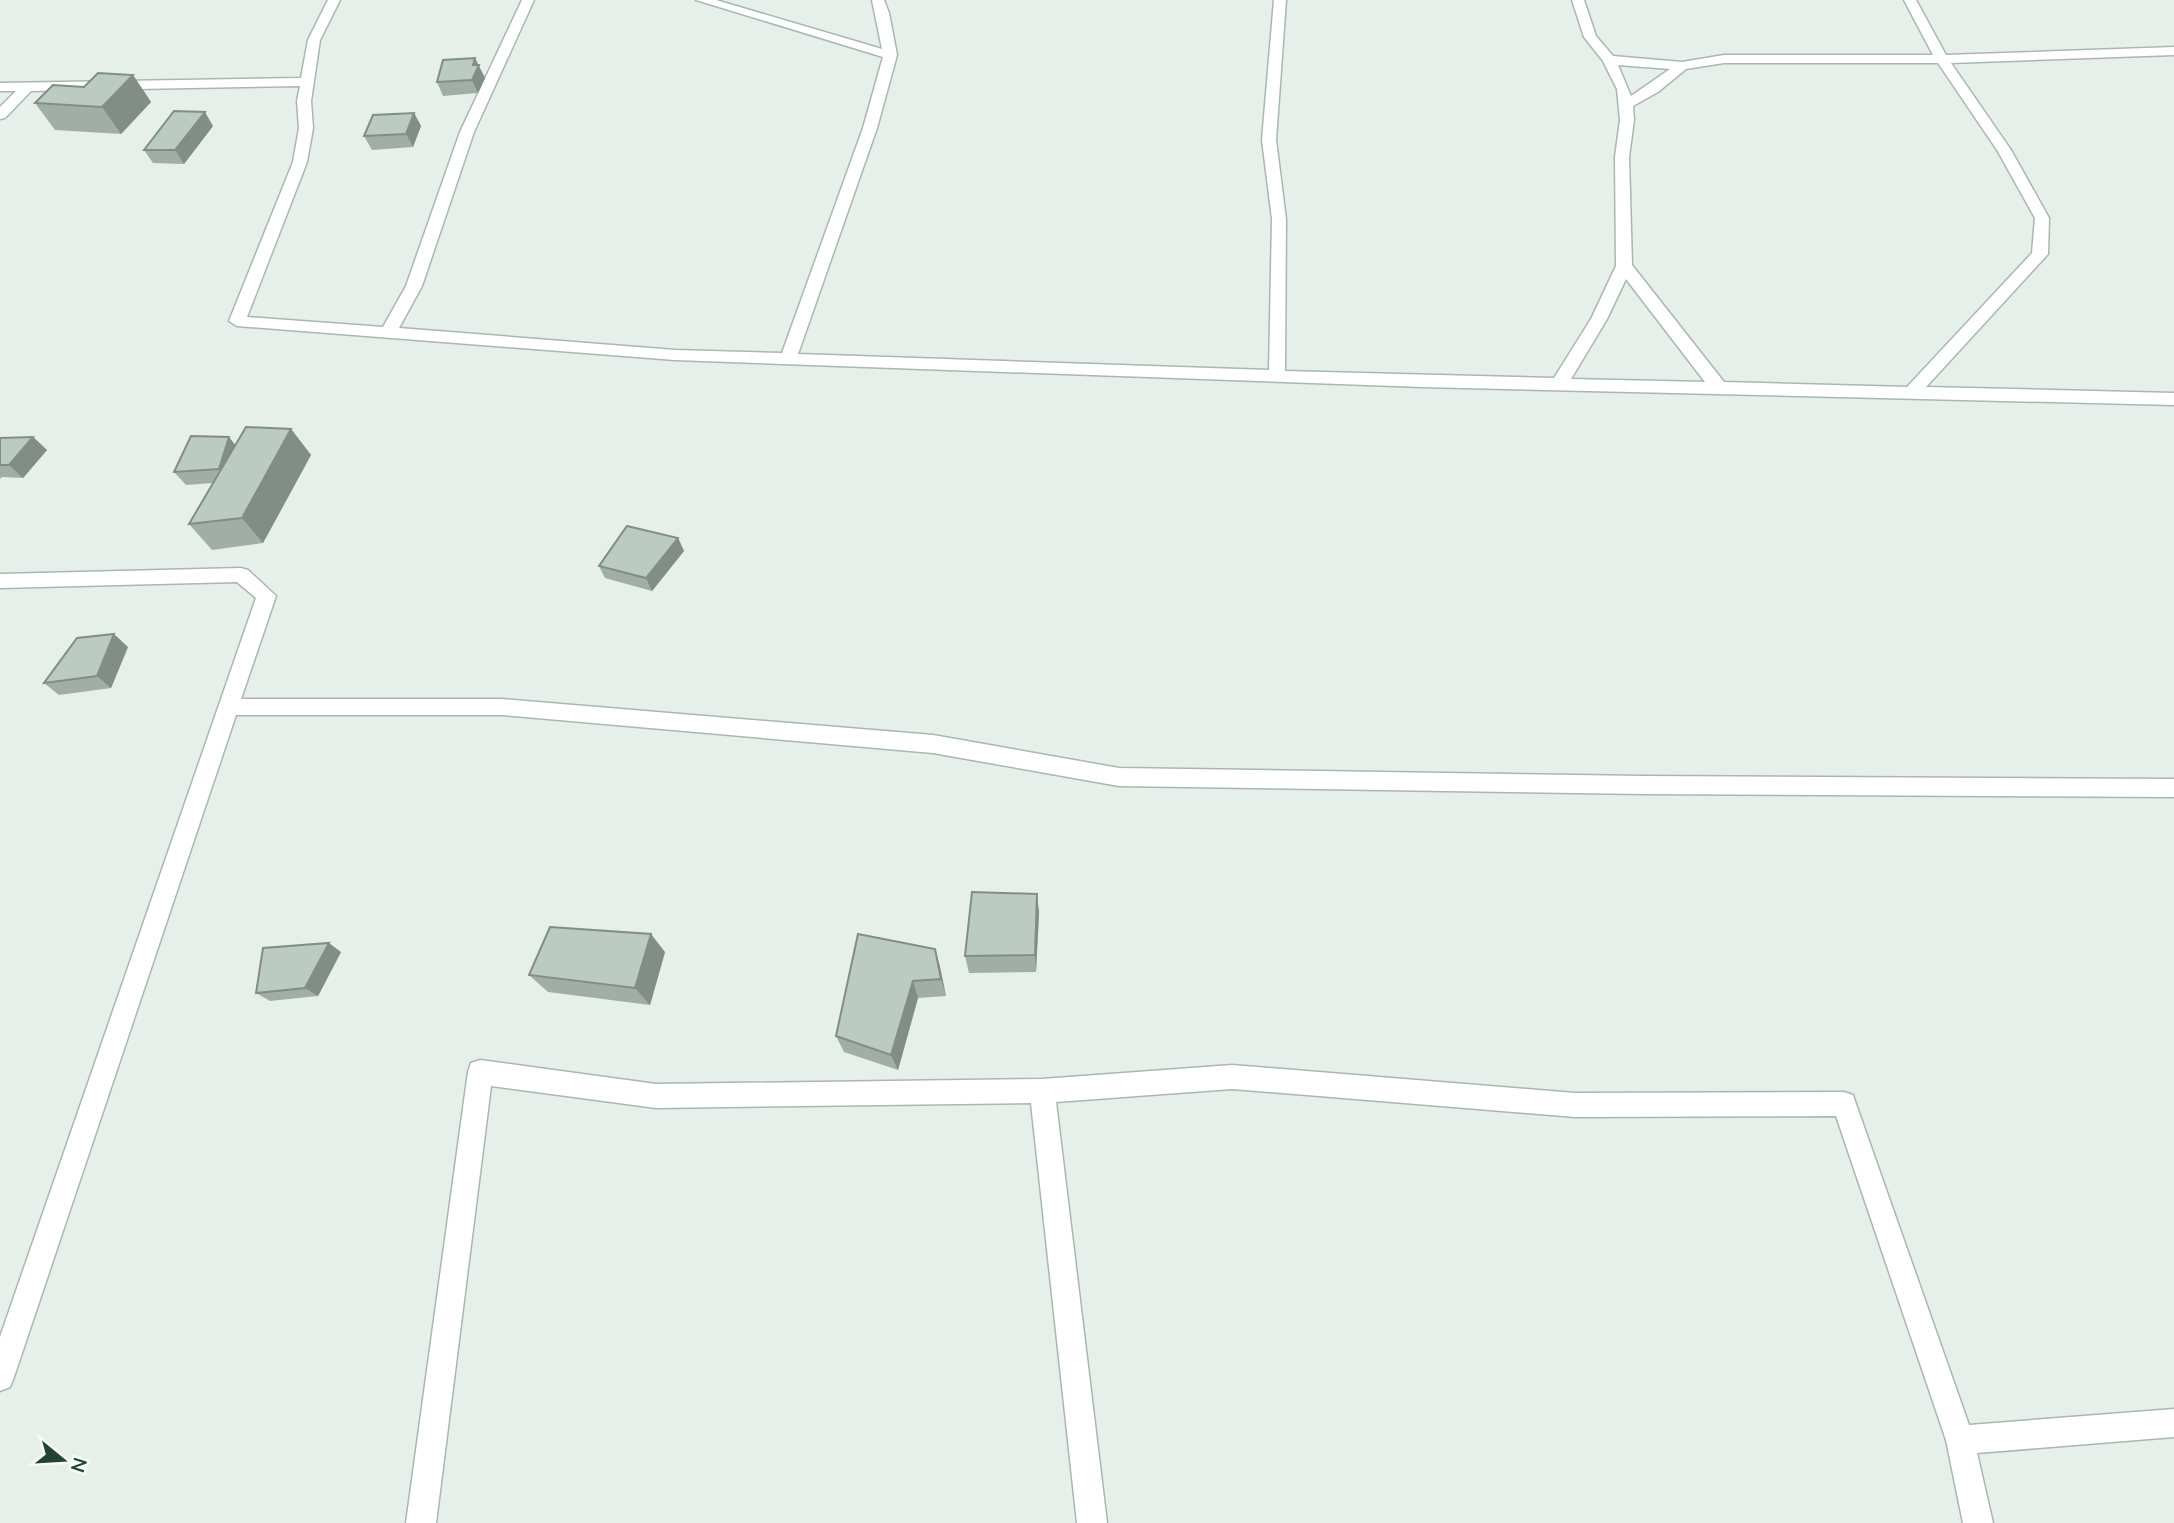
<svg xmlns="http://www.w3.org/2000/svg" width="2174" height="1523" font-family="'Nunito Sans',sans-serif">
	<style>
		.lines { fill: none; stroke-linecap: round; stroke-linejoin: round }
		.minor-casing { stroke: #a8b8b0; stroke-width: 3 }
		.minor { fill: #fff; fill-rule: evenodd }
		.wall { fill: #a1aea7 }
		.shaded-wall { fill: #838d88 }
		.building { fill: #bbcac2; stroke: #838d88; stroke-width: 2 }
	</style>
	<rect width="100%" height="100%" fill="#e6efea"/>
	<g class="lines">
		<defs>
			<path id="minor" d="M328 0H340L320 40 311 101 313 128 307 162 247 317 383 327 406 286 460 132 522 0H534L474 132 422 286 399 328 675 350 782 353 863 128 883 57 696 0H716L882 49 872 0H884L889 13 897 55 877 128 798 354 1269 370 1272 219 1262 140 1274 0H1286L1276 140 1286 219 1285 371 1554 378 1591 319 1616 266 1615 157 1620 120 1617 89 1603 61 1584 37 1572 0H1584L1596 36 1613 56 1682 62 1724 55H1933L1904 0H1916L1946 55 2174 47V55L1951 63 2011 150 2049 218 2048 254 1926 387 2174 393V405L1422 387 675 360 237 326 229 321 293 162 299 128 297 101 300 86 31 91 5 118 0 119V107L16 91H0V83L301 78 308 40ZM1724 63H1938L1997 150 2035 218 2032 253 1907 387 1724 382 1632 265 1629 157 1634 120 1633 106 1658 92 1686 69ZM1618 65 1670 69 1631 96ZM1626 279 1705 382 1571 379 1607 319Z
				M241 568 248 570 276 596 241 699H502L933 735 1119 768 1643 776 2174 779V797L1643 794 1119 786 933 753 502 715H236L14 1377 10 1387 0 1391V1337L256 598 237 582 0 588V574Z
				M480 1060 656 1084 1042 1079 1232 1065 1575 1093 1844 1092 1853 1095 1856 1104 1969 1425 2174 1409V1437L1977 1453 1993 1523H1963L1946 1440 1836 1116 1575 1117 1232 1089 1056 1102 1107 1523H1077L1031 1103 656 1108 491 1086 436 1523H406L468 1072 471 1063Z"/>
		</defs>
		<use href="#minor" class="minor-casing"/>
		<use href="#minor" class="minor"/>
	</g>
	<path class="wall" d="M478 65 485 78 478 93 443 96 437 82Z
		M133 75 151 102 121 134 55 130 35 103 84 87Z
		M414 113 421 126 413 147 372 150 364 136Z
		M213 126 184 164 153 163 144 150Z
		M291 429 311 455 263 543 212 550 189 524 213 483 186 485 174 472 229 437 235 445Z
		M33 437 47 450 23 478 2 477 0 479V438Z
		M678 538 684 551 652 591 605 578 599 566Z
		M128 647 111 688 59 695 44 683Z
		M1037 894 1039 913 1036 972 969 973 965 956Z
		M935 949 940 967 946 996 918 998 898 1070 844 1052 836 1036Z
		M341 952 318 996 270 1001 256 993Z
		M665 952 650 1005 548 992 529 975Z"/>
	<path class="shaded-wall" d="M475 58 485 78 478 93 472 80Z
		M133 75 151 102 121 134 102 107Z
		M205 112 213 126 184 164 175 150Z
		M414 113 421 126 413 147 406 134Z
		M291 429 311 455 263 543 242 518Z
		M33 437 47 450 23 478 9 465Z
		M229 437 239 450 230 482 219 469Z
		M678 538 684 551 652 591 646 578Z
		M114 634 128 647 111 688 97 676Z
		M1037 894 1039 913 1036 972 1035 955Z
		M651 934 665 952 650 1005 635 988Z
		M329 943 341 952 318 996 305 988Z
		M935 949 940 967 946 996 941 979Z
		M913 981 918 998 898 1070 891 1055Z"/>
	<path class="building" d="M475 58 473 65H479L472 80 437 82 443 60Z
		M98 73 133 75 102 107 35 103 53 85 84 87Z
		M174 111 205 112 175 150H144Z
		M414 113 406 134 364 136 373 115Z
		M246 427 291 429 242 518 189 524Z
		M191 436 229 437 219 469 174 472Z
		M33 437 9 465H0V438Z
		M627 526 678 538 646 578 599 566Z
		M114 634 97 676 44 683 77 638Z
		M972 892 1037 894 1035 955 965 956Z
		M550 927 651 934 635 988 529 975Z
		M858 934 935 949 941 979 913 981 891 1055 836 1036Z
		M329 943 305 988 256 993 263 948Z"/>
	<g transform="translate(63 1460) rotate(108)" stroke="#f7fbf8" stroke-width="5" paint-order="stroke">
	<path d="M0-5L12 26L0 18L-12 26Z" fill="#244236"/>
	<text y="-10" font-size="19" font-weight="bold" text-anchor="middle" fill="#244236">N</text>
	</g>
</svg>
